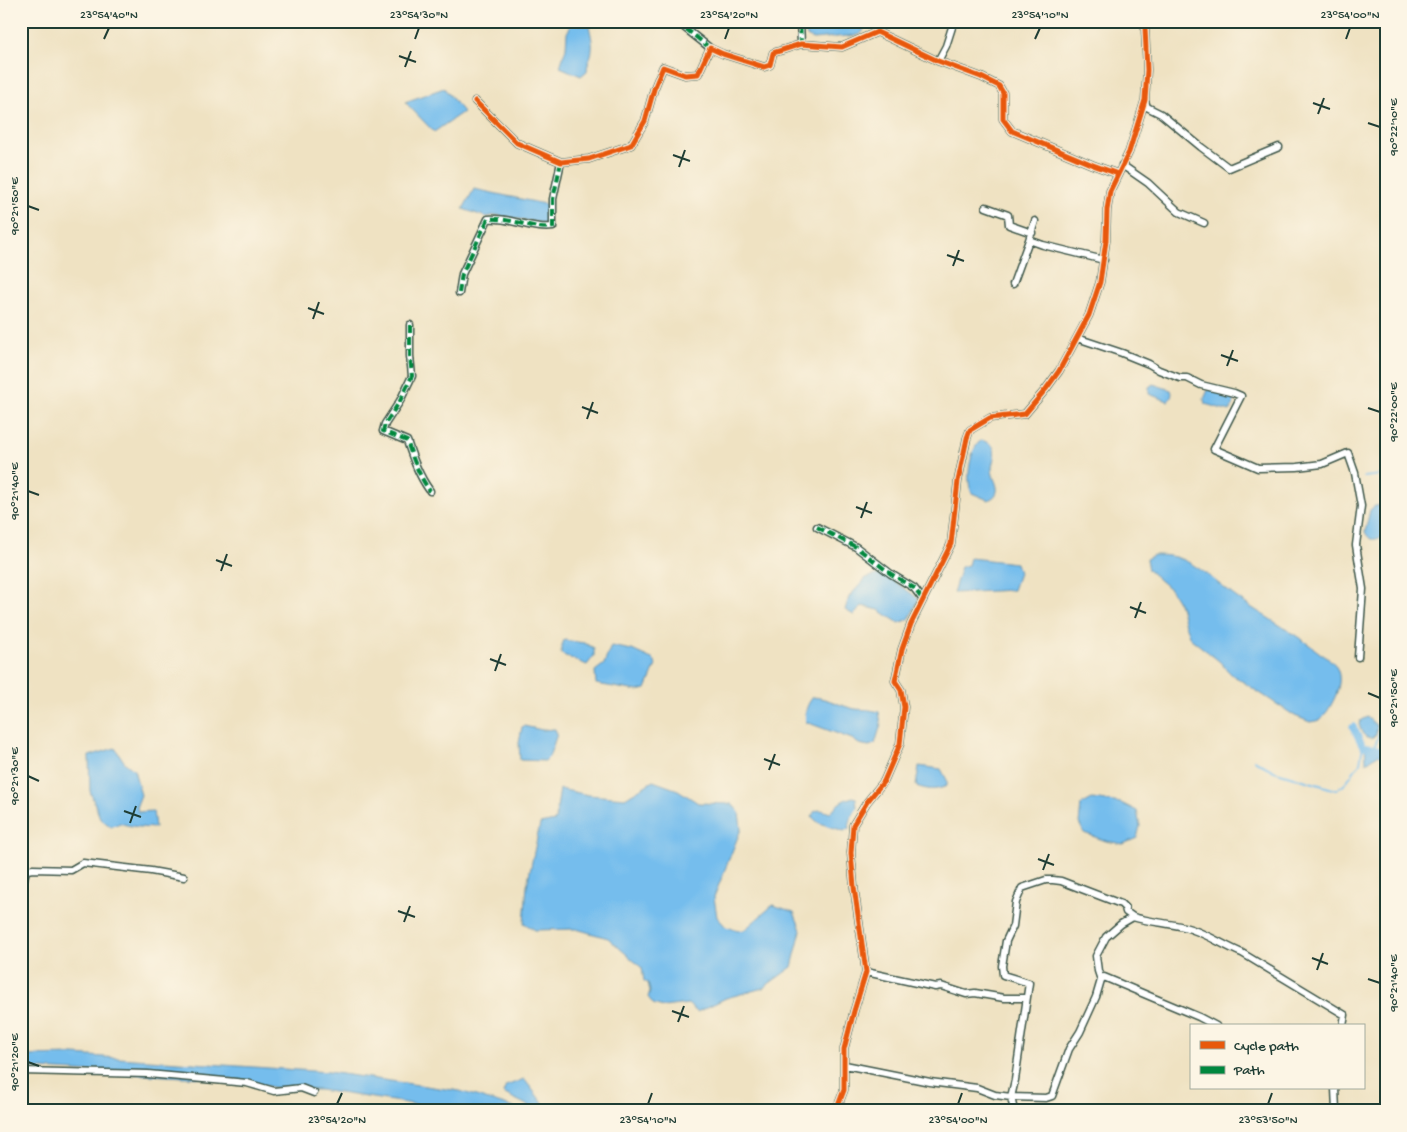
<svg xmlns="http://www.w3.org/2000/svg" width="1407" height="1132" font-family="'Gochi Hand',sans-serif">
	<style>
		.water { fill: #74bded; stroke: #4a7d90 }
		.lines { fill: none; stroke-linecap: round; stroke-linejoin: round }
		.stream { stroke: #74bded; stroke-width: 2 }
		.canal { stroke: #74bded; stroke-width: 7 }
		.minor-casing { stroke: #3e5649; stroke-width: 9 }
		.minor { stroke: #fff; stroke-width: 6 }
		.quiet { stroke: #00873e; stroke-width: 4; stroke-dasharray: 8 4; stroke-linecap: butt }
		.cycleway-casing { stroke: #fcf5e5; stroke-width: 8 }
		.cycleway { stroke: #e8590c; stroke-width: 5 }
		.ticks { fill: none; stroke: #1f3d34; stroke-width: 2 }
		.neatline { fill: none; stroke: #1f3d34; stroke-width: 2 }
		.ticks-label { font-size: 12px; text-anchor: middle; fill: #1f3d34 }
	</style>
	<rect width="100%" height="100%" fill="#fcf5e5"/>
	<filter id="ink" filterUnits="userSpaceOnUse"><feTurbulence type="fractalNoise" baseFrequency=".02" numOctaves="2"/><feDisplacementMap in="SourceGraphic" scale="10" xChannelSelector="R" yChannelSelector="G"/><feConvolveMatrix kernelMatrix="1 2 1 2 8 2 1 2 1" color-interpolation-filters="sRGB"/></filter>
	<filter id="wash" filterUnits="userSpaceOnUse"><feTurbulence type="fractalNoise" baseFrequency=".0096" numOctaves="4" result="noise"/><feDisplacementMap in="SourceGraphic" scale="20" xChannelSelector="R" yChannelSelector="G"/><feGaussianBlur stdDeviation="1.12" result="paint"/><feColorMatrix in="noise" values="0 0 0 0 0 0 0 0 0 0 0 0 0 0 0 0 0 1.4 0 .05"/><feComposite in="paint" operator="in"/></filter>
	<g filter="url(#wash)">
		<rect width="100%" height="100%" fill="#efe2c2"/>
		<path class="water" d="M804 21H865C865 27 864 32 859 35L813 39 808 37 803 31Z
			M572 23 589 26C591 35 594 45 591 55 589 61 587 65 587 71L581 76 560 67 566 48 567 33Z
			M444 88 463 112 434 132 405 102Z
			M474 189 549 205 547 224 497 215 486 217 463 209Z
			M1153 384 1171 390C1173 394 1171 399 1168 401L1149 394V387Z
			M1208 390H1215L1232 396 1234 402 1230 411 1205 404 1204 399Z
			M982 440C986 442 993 444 994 449 996 455 992 463 992 469 992 480 1006 493 988 500L972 493C965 482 970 446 982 440Z
			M1386 505V536C1375 539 1371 543 1365 532L1370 510 1375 506Z
			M1154 555C1164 555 1175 556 1184 560 1205 570 1221 587 1240 600 1267 618 1295 633 1320 653 1324 656 1332 660 1335 665 1347 682 1331 707 1321 720L1310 722 1295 716 1231 674 1219 661 1190 638 1185 625 1180 605 1171 590 1148 570 1146 559Z
			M970 558 1016 563 1019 573 1013 590 953 593 961 567 968 565Z
			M883 573 919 599 909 619 899 623 879 610 862 606 854 615 845 610 849 597 866 578Z
			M564 640 584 643 594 648V656L587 665 561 654V648Z
			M611 646 632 650 654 660 656 665 646 689 638 691 596 684 595 671 604 664Z
			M813 697C828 698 840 706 855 709 864 710 869 709 879 712L881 724 875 744 869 746 859 744 852 739 806 722C804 713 807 704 813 697Z
			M1367 717 1377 726 1376 734 1372 738C1363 738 1361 731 1359 724L1361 720Z
			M524 726 542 730 555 729 557 734 549 757 545 761 520 760 519 743 522 727Z
			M1365 744 1386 749V758L1378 755 1366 762Z
			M115 748 125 763 134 770 141 795 137 805 138 812 153 811 155 827C150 829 126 826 120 823L111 827 100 818 90 791 89 756Z
			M919 766 941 769 947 780V786C935 791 928 790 916 786Z
			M653 781 678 790 698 803 732 804 739 812 741 829 714 897 717 917 726 927 743 931 773 905 794 912 801 930 792 967 763 988 726 998 697 1012 688 1004 663 1007 653 1004 648 997 650 991 648 983 644 981 642 968 608 938 576 929 535 930 524 923 527 885 540 824 555 821 560 789 588 795 625 798Z
			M853 797 856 798 857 808 851 817 849 828 844 831 819 823 812 817 814 812C820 808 824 811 830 813 837 804 842 800 853 797Z
			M1092 799 1121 803 1137 811 1140 826 1137 838 1123 844 1106 841 1084 833 1079 823 1081 805Z
			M74 1055 328 1072 460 1091 524 1111H444L426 1106 320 1090 281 1089 239 1080 21 1068V1056Z
			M524 1079 549 1111H527L529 1106 503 1093 506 1086Z"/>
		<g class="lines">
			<path class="stream" d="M1364 477 1381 475 1386 477
				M1374 748 1381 729 1386 724
				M1254 760 1274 771 1336 790 1344 785 1360 763 1363 746"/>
			<path class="canal" d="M1353 727 1363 746 1379 750 1386 756"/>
		</g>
	</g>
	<g filter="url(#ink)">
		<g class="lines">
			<defs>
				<path id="minor" d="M676 21 710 48
					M800 21 801 44
					M938 61 946 46 954 21
					M475 101 517 143 561 162 589 159 631 145 645 121 654 89 663 67 685 75 698 74 710 48 723 54 764 67 770 65 773 53 801 44 842 47 877 32 938 61 981 77 999 86 1003 93V119L1012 131 1093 165 1118 174
					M1145 101 1147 107 1161 114 1201 147 1229 168 1279 147
					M1122 165 1148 183 1179 212 1204 223
					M986 207 1008 215 1009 225 1032 233
					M1035 221 1029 240 1043 245 1104 260
					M1013 284 1029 240
					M459 293 462 274 488 219C511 217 533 230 553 227V199L561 162
					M410 325V356L412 376 400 401 385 424 383 431 407 441C413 459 419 476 430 491
					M1077 338 1122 353 1149 364 1159 370 1180 378H1187L1201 385 1234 393 1241 396 1214 449 1258 468 1297 467 1322 464 1348 453 1355 473 1361 506 1356 545 1363 589 1358 657
					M817 527 856 547 891 574 914 588 923 600
					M21 871 33 869 71 870 83 863 151 871 184 877
					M21 890 26 871
					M866 972 935 987 941 986 966 994 975 993 1004 998H1026
					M1101 980 1104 977 1199 1017 1216 1026
					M845 1065 930 1082 977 1088 995 1095 1011 1097 1046 1098 1052 1096 1069 1049 1080 1032 1096 997 1101 980 1098 971 1096 956 1106 937 1121 924 1133 917C1150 922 1168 923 1184 927 1205 932 1222 945 1242 953L1345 1015 1343 1026
					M21 1071 148 1074 247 1083 274 1091 301 1088 314 1093
					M1335 1088 1336 1111
					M836 1111 844 1090V1049L854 1011 866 972 854 887 851 853 853 825 867 802 884 781 900 744 904 707 901 690 895 681 902 649 911 624 951 544 958 481 967 438 970 430 990 418 1025 414 1046 389 1059 371 1089 315 1100 282 1106 241 1107 210 1110 191 1129 152 1145 100 1147 70 1145 28 1147 21
					M1014 1111 1011 1097 1015 1080 1029 983 1003 975 1002 966 1006 941 1013 926 1016 902 1022 888 1046 880H1053L1061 881 1121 904 1125 908 1126 912 1133 917"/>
			</defs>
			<use href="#minor" class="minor-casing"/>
			<use href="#minor" class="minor"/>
			<path class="quiet" d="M676 21 710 48
				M799 45 801 44 800 21
				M459 293 462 274 488 219C511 217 533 230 553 227V199L561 162
				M410 325V356L412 376 400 401 385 424 383 431 407 441C413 459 419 476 430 491
				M817 527 856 547 891 574 914 588 923 600"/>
			<defs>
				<path id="cycleway" d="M475 101 517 143 561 162 589 159 631 145 645 121 654 89 663 67 685 75 698 74 710 48 723 54 764 67 770 65 773 53 801 44 842 47 877 32 938 61 981 77 999 86 1003 93V119L1012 131 1093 165 1118 174
					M836 1111 844 1090V1049L854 1011 866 972 854 887 851 853 853 825 867 802 884 781 900 744 904 707 901 690 895 681 902 649 911 624 951 544 958 481 967 438 970 430 990 418 1025 414 1046 389 1059 371 1089 315 1100 282 1106 241 1107 210 1110 191 1129 152 1145 100 1147 70 1145 28 1147 21"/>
			</defs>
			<use href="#cycleway" class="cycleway-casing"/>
			<use href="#cycleway" class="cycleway"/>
		</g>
	</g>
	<path class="ticks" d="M104 39 109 28M415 39 419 28M725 39 729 28M1035 39 1040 28M1346 39 1350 28M399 56 416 62M405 67 411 51M1313 103 1330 109M1318 114 1324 98M1368 123 1380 127M673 155 690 161M679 167 685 150M28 206 39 210M947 255 964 261M953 266 959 250M308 308 324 314M313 319 319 302M1221 355 1238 361M1227 366 1233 350M582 407 598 413M1368 408 1380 412M587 419 593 402M28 491 39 495M856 507 872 513M861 518 867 502M216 560 232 566M221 571 227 554M1130 607 1146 613M1135 618 1141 602M490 659 506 665M495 671 501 654M1368 693 1380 698M764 759 780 765M769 770 775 754M28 776 39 781M124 811 141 817M130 823 136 806M1038 859 1054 865M1043 870 1049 854M398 911 415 917M404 922 410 906M1312 958 1328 964M1317 970 1323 953M1368 979 1380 983M672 1011 689 1017M678 1022 684 1006M28 1062 39 1066M337 1104 342 1093M648 1104 652 1093M958 1104 962 1093M1268 1104 1272 1093"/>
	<rect width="1407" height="1132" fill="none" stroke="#fcf5e5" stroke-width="55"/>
	<rect x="1190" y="1024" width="175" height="65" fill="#fcf5e5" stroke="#a4ab9e"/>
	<rect x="1200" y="1041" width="25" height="8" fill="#e8590c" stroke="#a4ab9e"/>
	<text x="1234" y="1050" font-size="15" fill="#1f3d34">Cycle path</text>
	<rect x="1200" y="1066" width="25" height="8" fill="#00873e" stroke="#a4ab9e"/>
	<text x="1234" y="1074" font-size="15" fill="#1f3d34">Path</text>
	<rect x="28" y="28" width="1352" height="1076" class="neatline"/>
	<g class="ticks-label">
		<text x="109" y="18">23°54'40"N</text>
		<text x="419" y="18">23°54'30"N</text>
		<text x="729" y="18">23°54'20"N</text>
		<text x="1040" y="18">23°54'10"N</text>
		<text x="1350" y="18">23°54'00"N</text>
		<text transform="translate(1393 127) rotate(-90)" y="4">90°22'10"E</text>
		<text transform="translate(14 206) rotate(-90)" y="4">90°21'50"E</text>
		<text transform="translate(1393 412) rotate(-90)" y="4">90°22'00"E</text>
		<text transform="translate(14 491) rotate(-90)" y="4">90°21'40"E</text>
		<text transform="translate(1393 698) rotate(-90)" y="4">90°21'50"E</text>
		<text transform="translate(14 776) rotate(-90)" y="4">90°21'30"E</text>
		<text transform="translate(1393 983) rotate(-90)" y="4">90°21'40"E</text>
		<text transform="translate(14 1062) rotate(-90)" y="4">90°21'20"E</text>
		<text x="337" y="1123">23°54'20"N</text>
		<text x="648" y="1123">23°54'10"N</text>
		<text x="958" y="1123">23°54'00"N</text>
		<text x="1268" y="1123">23°53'50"N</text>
	</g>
</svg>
